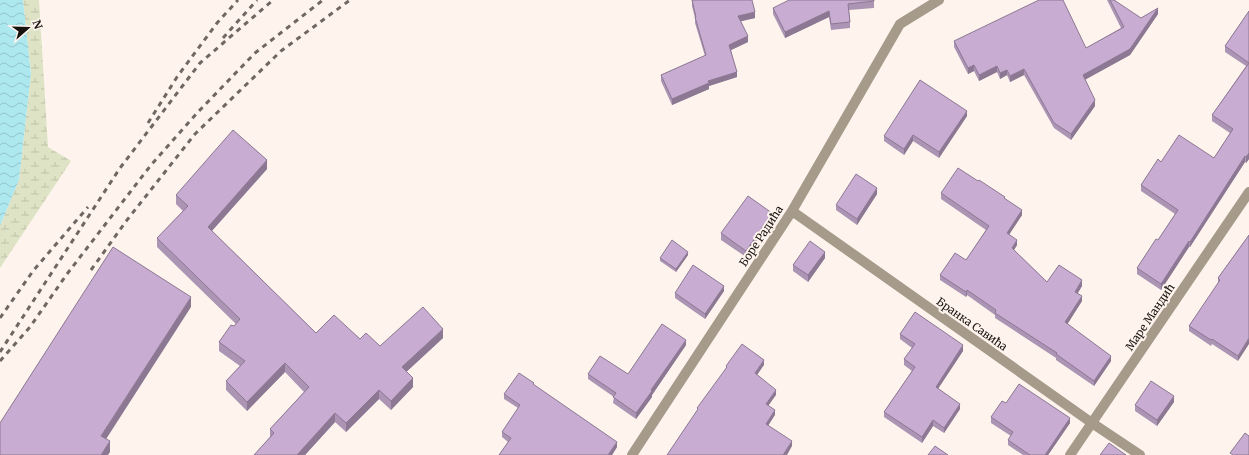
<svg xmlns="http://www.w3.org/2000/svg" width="1249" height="455" font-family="Merriweather,serif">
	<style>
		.wetland { fill: url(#wetland-marsh) }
		.water { fill: url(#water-waves) }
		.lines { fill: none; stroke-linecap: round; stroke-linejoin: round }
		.street { stroke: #a69a8a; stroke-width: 10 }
		.rail { stroke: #6f6762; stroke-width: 3; stroke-dasharray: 5 5; stroke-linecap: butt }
		.wall { fill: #ac94b5 }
		.shaded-wall { fill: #8c7893 }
		.building { fill: #c8acd2; stroke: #8c7893 }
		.labels { text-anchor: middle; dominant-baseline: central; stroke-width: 4; stroke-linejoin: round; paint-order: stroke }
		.street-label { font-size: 11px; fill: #18120e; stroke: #fef4ed }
	</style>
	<defs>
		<pattern id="wetland-marsh" width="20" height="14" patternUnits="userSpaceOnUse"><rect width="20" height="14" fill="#dee3c5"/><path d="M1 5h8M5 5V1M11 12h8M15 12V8" fill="none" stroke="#bec2a8"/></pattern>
		<pattern id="water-waves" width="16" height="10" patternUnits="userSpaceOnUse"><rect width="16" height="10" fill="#ade8ef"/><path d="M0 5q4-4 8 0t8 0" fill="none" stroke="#94c6cc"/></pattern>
	</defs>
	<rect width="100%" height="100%" fill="#fef4ed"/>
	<path class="wetland" d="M23 0H39L48 147 71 161 0 268V226L19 180 31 74Z"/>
	<path class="water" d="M0 0H23L31 74 19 180 0 226Z"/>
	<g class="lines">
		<path class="street" d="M792 211 1092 423 1140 455
			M632 455 792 211 900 24 939 0
			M1070 455 1249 192"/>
		<path class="rail" d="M223 38 257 0
			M148 123 177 77 217 23 238 0
			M91 270 127 220 195 134 281 51 350 0
			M0 318 33 271 88 207
			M0 352 120 168 200 63 273 0
			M0 361 30 327 67 274 151 165 198 112 255 53 323 0"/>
	</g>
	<path class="wall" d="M692 0 755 18 741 21 748 42 731 50 737 77 709 86V89L672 105 661 81V75L705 56 695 23V18L692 6Z
		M1107 0H1116L1114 1 1141 18 1158 14 1130 55 1085 79 1095 106 1071 140 1054 128 1024 75 1010 82 1007 75 1000 79 997 72 979 81 974 71 968 74 954 47V41L1086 48 1121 28Z
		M874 1V8L849 10 850 22V28L831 30 829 17 785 38 773 14V8Z
		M1249 11V159L1246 163 1245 162 1190 247H1189L1161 290 1137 274V268L1158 240 1175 214 1141 191V185L1161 162 1214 158 1230 133 1212 121V115L1246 66 1225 52V46Z
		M967 116 939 158 913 141 904 155 884 141V136Z
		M267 169 212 231 316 333 360 339 380 346 443 338 406 372 413 387 391 410 379 399 346 432 335 422 305 455H254L270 437V429L304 392 285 372 247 411 226 390V381L240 366 219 351V342L236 324 157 247V238L183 211 176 204V195Z
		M941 193 1005 199 1022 215 1009 234 1017 245 1014 250 1047 282 1082 286 1078 293 1082 301 1067 324 1111 361 1094 386 1056 360V358L995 318V315L967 295 966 297 940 280V275L966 260 986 230 941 199Z
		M877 194 857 225 836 210V205Z
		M772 219 746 257 721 240V233Z
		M1249 235 1238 361 1212 344 1211 346 1189 331V326L1218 284V278Z
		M688 255 676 272 660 261V258Z
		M825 258 808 282 793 271V265Z
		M724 291 705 319 675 298V293Z
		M900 334 963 351 938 388 960 409 944 433 933 426 922 443 884 417V412L912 371 904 365V359L912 348 900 339Z
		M686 345 652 395V397L636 419 613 403 614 397 588 379V374H628Z
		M534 385 617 447 612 455H499L508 442 502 437V432L518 408 504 399V394Z
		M1174 402 1157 426 1135 411V405Z
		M1006 403 1070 423 1048 455H1023L1008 445V440L1011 436 991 423V417Z"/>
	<path class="shaded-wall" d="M1158 8V14L1130 55 1083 81V75Z
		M829 11V17L785 38V32Z
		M755 12V18L738 22V16Z
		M748 36V42L729 51V45Z
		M974 65V71L968 74V68Z
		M997 66V72L979 81V75Z
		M1024 69V75L1010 82V76Z
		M1007 70V75L1000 79V73Z
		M737 72V77L709 86V89L672 105V99L708 81Z
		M1095 100V106L1071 140V134Z
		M967 111V116L939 158V152Z
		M913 135V141L904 155V149Z
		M1249 153V159L1246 163V157Z
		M1245 156V162L1190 247V242Z
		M267 160V169L208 235V227Z
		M877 188V194L857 225V219Z
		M1022 210V215L1007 238V233Z
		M772 213V219L746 257V251Z
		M1017 240V245L1012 253V248Z
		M1189 241V247L1161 290V284Z
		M688 252V255L676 272V269Z
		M825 252V258L808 282V275Z
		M1082 280V286L1075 297V292Z
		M724 286V291L705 319V314Z
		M967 290V295L966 297V292Z
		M1082 296V301L1065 328V322Z
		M191 297V307L101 447V436Z
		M443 329V338L402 376V367Z
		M1249 338V344L1238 361V356Z
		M686 340V345L652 395V397L636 419V413L651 390Z
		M963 345V351L936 392V387Z
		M1111 356V361L1094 386V381Z
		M764 360V365L755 378V373Z
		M285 363V372L247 411V402Z
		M413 378V387L391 410V401Z
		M379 390V399L346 432V423Z
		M776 390V395L766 409V404Z
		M1174 396V402L1157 426V420Z
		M960 404V409L944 433V428Z
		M775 410V415L766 429V424Z
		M335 413V422L305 455H297Z
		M1070 418V423L1048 455H1045Z
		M933 420V426L922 443V437Z
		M110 441V452L108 455H101Z
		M792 441V446L787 455H783Z
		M617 442V447L612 455H608Z"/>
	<path class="building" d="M692 0H752L755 12 738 16 748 36 729 45 737 72 708 81 709 83 672 99 661 75 706 55 695 17H696Z
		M789 0H874V1L848 4 850 22 831 24 829 11 785 32 773 8Z
		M1039 0H1063L1086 48 1124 27 1110 0H1114L1141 18 1158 8 1130 49 1083 75 1095 100 1071 134 1054 123 1024 69 1010 76 1007 70 1000 73 997 66 979 75 974 65 968 68 954 41Z
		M1249 11V63L1225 46Z
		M1249 63V153L1246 157 1245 156 1190 242 1189 241 1161 284 1137 268 1156 239 1158 240 1178 210 1141 185 1158 159 1161 162 1179 135 1214 158 1233 129 1212 115Z
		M920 80 967 111 939 152 913 135 904 149 884 136Z
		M233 130 267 160 208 227 316 333 334 315 360 339 366 333 380 346 423 307 443 329 402 367 413 378 391 401 379 390 346 423 335 413 297 455H254L274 433 270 429 309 387 285 363 247 402 226 381 245 361 219 342 231 325 234 326 240 319 157 238 188 206 176 195Z
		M958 168 978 181 979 180 1005 197 1004 198 1022 210 1007 233 1017 240 1012 248 1047 282 1059 265 1082 280 1075 292 1082 296 1065 322 1111 356 1094 381 1056 354 1057 353 995 313 996 310 967 290 966 292 940 275 955 253 966 260 989 226 941 193Z
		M856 174 877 188 857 219 836 205Z
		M748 196 772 213 746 251 721 233Z
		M1249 235V338L1238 356 1212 339 1211 340 1189 326 1220 280 1218 278Z
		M672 240 688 252 676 269 660 258Z
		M810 241 825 252 808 275 793 265Z
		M113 247 191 297 101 436 110 441 101 455H0V423Z
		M693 265 724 286 705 314 675 293Z
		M915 312 963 345 936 387 960 404 944 428 933 420 922 437 884 412 915 367 904 359 915 344 900 334Z
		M662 324 686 340 651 390 652 391 636 413 613 397 616 393 588 374 600 356 628 374Z
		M742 344 764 360 755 373 776 390 766 404 775 410 766 424 792 441 783 455H667L698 409 697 408 727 367 726 366Z
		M519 373 534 383 533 384 617 442 608 455H499L511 438 502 432 520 405 504 394Z
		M1151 381 1174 396 1157 420 1135 405Z
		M1019 384 1070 418 1045 455H1030L1008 440 1013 432 991 417 1002 401 1006 403Z
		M1245 433 1249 436V455H1233L1230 453Z
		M1109 443 1126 455H1100Z
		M935 446 948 455H928Z"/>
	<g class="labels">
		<g class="street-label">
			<text transform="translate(761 236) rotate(-57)">Боре Радића</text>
			<text transform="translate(1150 317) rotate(-56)">Маре Мандић</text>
			<text transform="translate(972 324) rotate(35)">Бранка Савића</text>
		</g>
	</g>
	<g transform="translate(28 28) rotate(70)" stroke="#fef4ed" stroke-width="3" paint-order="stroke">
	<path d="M0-3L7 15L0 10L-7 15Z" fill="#18120e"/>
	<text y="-6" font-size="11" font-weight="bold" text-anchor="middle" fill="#18120e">N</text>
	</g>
</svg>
